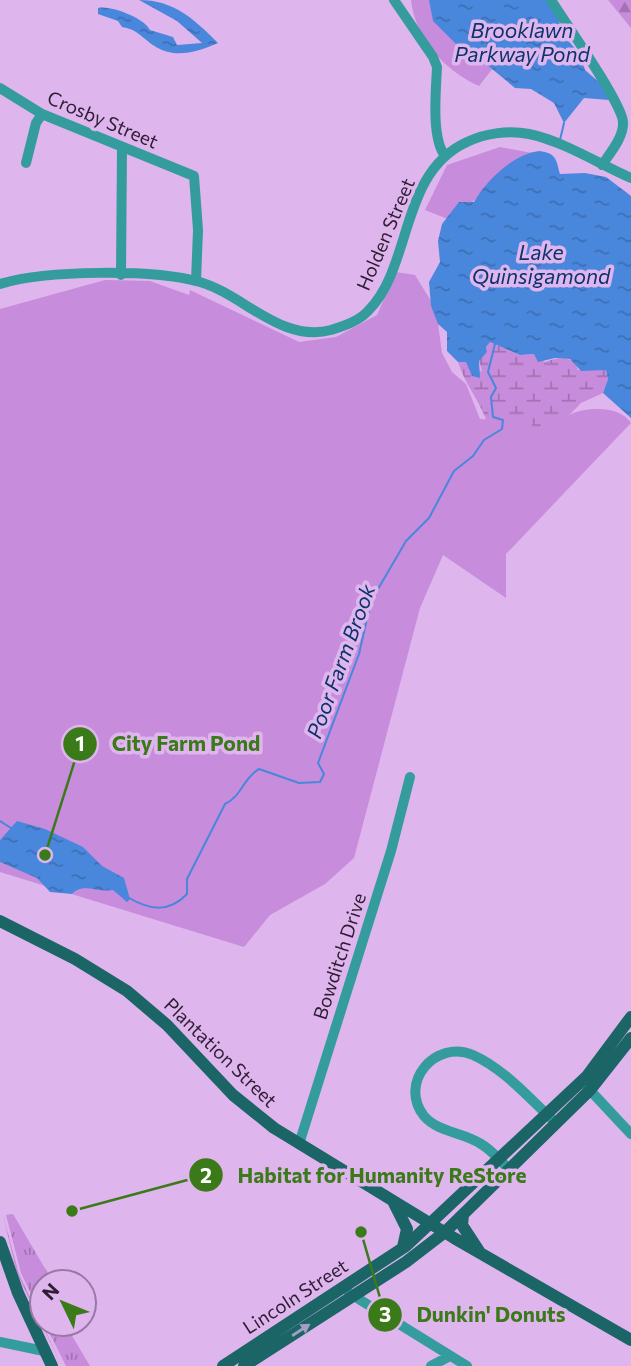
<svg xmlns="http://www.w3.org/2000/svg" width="631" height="1366" font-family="Commissioner,sans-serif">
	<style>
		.grass { fill: url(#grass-tufts) }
		.forest { fill: url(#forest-firs) }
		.wetland { fill: url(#wetland-marsh) }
		.park { fill: #c78cdb }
		.water { fill: url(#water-ripples) }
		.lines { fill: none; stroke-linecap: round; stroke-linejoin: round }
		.stream { stroke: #4987dc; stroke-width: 2 }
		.minor { stroke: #359c9e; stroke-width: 10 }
		.major { stroke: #1b6566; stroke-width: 12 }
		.oneway { fill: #a49dc5 }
		.labels { text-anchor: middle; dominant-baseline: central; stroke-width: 7; stroke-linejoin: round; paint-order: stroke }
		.street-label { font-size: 19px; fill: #2e1e34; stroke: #dfb5ee }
		.water-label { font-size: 21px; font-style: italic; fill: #0a346a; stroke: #dfb5ee }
		.leader { fill: none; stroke: #3b7a18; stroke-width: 2.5 }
		.callout-dot { fill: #3b7a18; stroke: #dfb5ee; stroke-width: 2.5 }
		.mark-label { font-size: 21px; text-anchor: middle; font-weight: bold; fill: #fff }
		.callout-label { font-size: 21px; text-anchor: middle; font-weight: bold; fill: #3b7a18; stroke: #dfb5ee; stroke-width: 7; stroke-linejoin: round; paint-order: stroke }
	</style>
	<defs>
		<pattern id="grass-tufts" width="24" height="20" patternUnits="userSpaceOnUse" patternTransform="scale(1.75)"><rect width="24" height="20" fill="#c78cdb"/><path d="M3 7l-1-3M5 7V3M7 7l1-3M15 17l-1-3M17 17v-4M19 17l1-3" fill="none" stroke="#a272b2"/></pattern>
		<pattern id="forest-firs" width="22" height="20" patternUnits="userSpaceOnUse" patternTransform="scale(1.75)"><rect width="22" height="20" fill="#c78cdb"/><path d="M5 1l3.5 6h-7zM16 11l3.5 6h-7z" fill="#a272b2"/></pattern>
		<pattern id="wetland-marsh" width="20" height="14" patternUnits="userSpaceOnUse" patternTransform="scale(1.75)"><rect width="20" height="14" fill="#c78cdb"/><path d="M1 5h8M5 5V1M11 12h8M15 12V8" fill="none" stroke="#a272b2"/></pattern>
		<pattern id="water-ripples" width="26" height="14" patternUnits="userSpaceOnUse" patternTransform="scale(1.75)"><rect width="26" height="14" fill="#4987dc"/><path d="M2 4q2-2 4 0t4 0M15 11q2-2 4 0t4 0" fill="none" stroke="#3d6eb3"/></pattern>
	</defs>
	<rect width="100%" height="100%" fill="#dfb5ee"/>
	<path class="grass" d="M13 1214 53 1282H42V1317L21 1273 6 1215Z
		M3 1215 19 1274 62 1366 17 1274Z
		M45 1324H65L90 1366H66Z"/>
	<path class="forest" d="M608 0H631V28Z"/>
	<path class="wetland" d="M490 342 520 355 534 354 545 362C555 358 565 357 575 362L578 370 606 369 608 379 603 393 581 403 547 438 488 425C481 402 465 385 458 362H466L482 372 479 360 487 352 486 347Z"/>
	<path class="park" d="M411 0H448L497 63 479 86C445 71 415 38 411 0Z
		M500 147 532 153 450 220 425 210 447 165Z
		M396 272 415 275 436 309 442 353 452 372 466 384 480 419 498 420 532 413 531 424 538 432C555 430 560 418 576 412 593 407 621 407 631 423L506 554V598L443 555 420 608 354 858 325 884 270 915 244 947 0 872V309L105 280 150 281 189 295 190 290 299 342 336 337 377 315Z"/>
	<path class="water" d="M139 0C174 0 194 19 218 43 195 53 172 60 150 43 140 35 135 29 122 27L118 21 98 14V8C111 5 144 18 150 30L173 37 177 45 202 43 177 21Z
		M429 0H548L555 8 564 36 580 54 585 70 600 83 609 100 584 98 564 123 554 103 531 89 515 88 469 50 459 47 433 21Z
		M539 151C557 153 556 160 560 174L585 173 606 177 631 196V418L603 393 608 379 606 370 581 371 570 359 555 358 538 362 534 354 520 355 490 342 486 347 487 352 479 361 480 378 472 376 466 362H458L447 351V332L438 324 431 306 429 282 440 262 438 241 442 224 459 202H474C486 181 513 154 539 151Z
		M17 821 45 829 83 847 102 866 124 878 130 899 127 902 113 890C98 893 83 882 72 894L50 892 37 878 0 862V840Z"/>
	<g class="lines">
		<path class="stream" d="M560 140 564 123
			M0 821 11 828
			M129 898C150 910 169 913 187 894V879L225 804C242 796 244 777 259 769L299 783 320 782 324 774 318 763 359 654 371 601 406 541 429 518 454 471 473 456 484 440 502 429 503 420 493 417 491 397 496 388 488 372 496 340"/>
		<path class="minor" d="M394 0 433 57 437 67C436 91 431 138 445 156
			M551 0C565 22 622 103 623 122 624 137 610 153 602 165
			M0 88 42 114 194 176 198 230 196 281
			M26 163 36 123 42 114
			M121 275 122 148
			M0 284C46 270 153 269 200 282 244 295 281 343 331 330 344 326 359 321 368 311 413 266 399 173 467 142 486 133 509 130 529 134 563 141 599 164 631 178
			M587 1087 631 1134
			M299 1144 391 851 410 777
			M509 1169C500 1161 492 1150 481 1144 463 1132 439 1133 424 1116 398 1083 435 1039 473 1055 504 1069 528 1097 552 1119
			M349 1293 467 1366
			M0 1342 44 1351
			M431 1366 450 1356"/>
		<path class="major" d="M0 921 75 959 127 991 167 1025 233 1095 274 1128 454 1238 631 1340
			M394 1203 407 1229 403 1247
			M463 1215 462 1225 479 1251
			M0 1242 18 1293 52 1366
			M223 1366 406 1246 587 1076 631 1017
			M244 1366 406 1262 445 1232 590 1090 631 1038"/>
	</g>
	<defs><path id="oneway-solid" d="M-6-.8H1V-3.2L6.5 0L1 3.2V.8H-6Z" transform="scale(1.75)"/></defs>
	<use class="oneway" href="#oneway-solid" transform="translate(301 1330) rotate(-33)"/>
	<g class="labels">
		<g class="street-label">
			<text transform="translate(103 119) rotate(23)">Crosby Street</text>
			<text transform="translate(385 234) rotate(-67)">Holden Street</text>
			<text transform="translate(339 956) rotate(-72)">Bowditch Drive</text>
			<text transform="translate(221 1052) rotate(44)">Plantation Street</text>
			<text transform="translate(295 1296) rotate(-33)">Lincoln Street</text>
		</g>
		<g class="water-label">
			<text x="522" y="29">Brooklawn<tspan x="522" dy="24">Parkway Pond</tspan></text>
			<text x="541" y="251">Lake<tspan x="541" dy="24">Quinsigamond</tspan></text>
			<text transform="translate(340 661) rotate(-70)">Poor Farm Brook</text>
		</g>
	</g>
	<path class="leader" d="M45 855L80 744M72 1211L206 1175M361 1232L385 1315"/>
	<g class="callout-dot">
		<circle cx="45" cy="855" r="7"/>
		<circle cx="72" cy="1211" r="7"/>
		<circle cx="361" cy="1232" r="7"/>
		<circle cx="80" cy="744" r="18"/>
		<circle cx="206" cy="1175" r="18"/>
		<circle cx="385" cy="1315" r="18"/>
	</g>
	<g class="mark-label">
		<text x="80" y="751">1</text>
		<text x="206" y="1183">2</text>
		<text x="385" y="1322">3</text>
	</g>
	<g class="callout-label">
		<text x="186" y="751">City Farm Pond</text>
		<text x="382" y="1183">Habitat for Humanity ReStore</text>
		<text x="491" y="1322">Dunkin' Donuts</text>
	</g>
	<g transform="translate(63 1303) rotate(313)"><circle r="33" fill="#dfb5ee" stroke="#9879a4" stroke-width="2"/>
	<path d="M0-5L12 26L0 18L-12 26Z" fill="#3b7a18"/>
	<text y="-10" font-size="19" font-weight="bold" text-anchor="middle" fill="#2e1e34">N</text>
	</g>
</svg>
